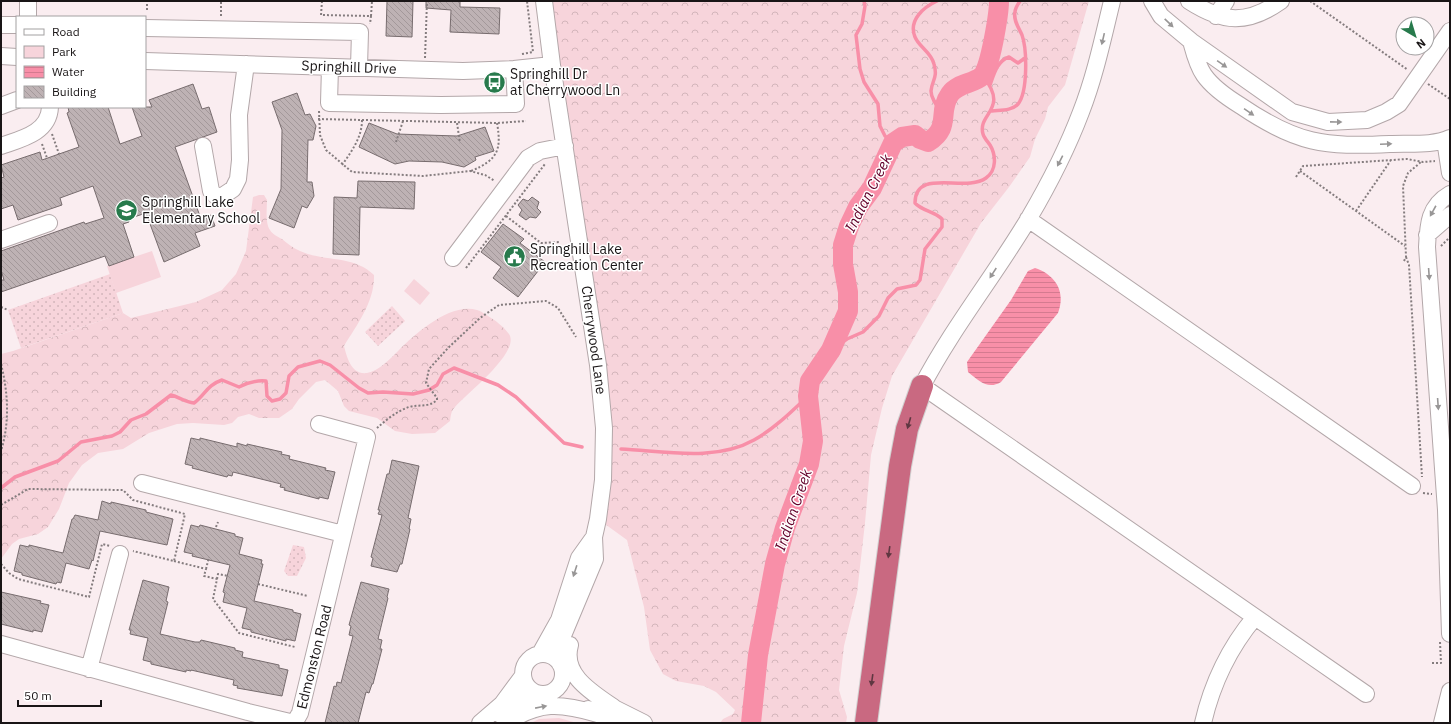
<svg xmlns="http://www.w3.org/2000/svg" width="1451" height="724" font-family="'IBM Plex Sans',sans-serif">
	<style>
		.green { fill: url(#green-dots) }
		.forest { fill: url(#forest-crowns) }
		.pitch { fill: #f7d4db }
		.water { fill: url(#water-rules) }
		.lines { fill: none; stroke-linecap: round; stroke-linejoin: round }
		.stream { stroke: #f88fa8; stroke-width: 3.5 }
		.river { stroke: #f88fa8; stroke-width: 20 }
		.building { fill: url(#building-back-hatch); stroke: #776c6e }
		.minor-casing { stroke: #b3a7a9; stroke-width: 18 }
		.highway-casing { stroke: #d1d0d0; stroke-width: 24 }
		.path { stroke: #847c7e; stroke-width: 2; stroke-dasharray: 2 2; stroke-linecap: butt }
		.minor { stroke: #fff; stroke-width: 16 }
		.highway { stroke: #c96981; stroke-width: 22 }
		.oneway { fill: #989696 }
		.oneway2 { fill: #5f3741 }
		.labels { text-anchor: middle; dominant-baseline: central; stroke-width: 3; stroke-linejoin: round; paint-order: stroke }
		.street-label { font-size: 14px; fill: #191516; stroke: #fff }
		.poi-label { font-size: 14px; fill: #191516; stroke: #fff; text-anchor: start }
		.water-label { font-size: 15px; font-style: italic; fill: #62012a; stroke: #fff }
	</style>
	<defs>
		<pattern id="green-dots" width="8" height="8" patternUnits="userSpaceOnUse"><rect width="8" height="8" fill="#f7d4db"/><path d="M2 2h.1M6 6h.1" fill="none" stroke="#d3b5bb" stroke-width="1.8" stroke-linecap="round"/></pattern>
		<pattern id="forest-crowns" width="20" height="18" patternUnits="userSpaceOnUse"><rect width="20" height="18" fill="#f7d4db"/><path d="M2 6a3 3 0 1 1 6 0M12 15a3 3 0 1 1 6 0" fill="none" stroke="#d3b5bb"/></pattern>
		<pattern id="water-rules" width="6" height="5" patternUnits="userSpaceOnUse"><rect width="6" height="5" fill="#f88fa8"/><path d="M0 2.5h6" fill="none" stroke="#d47a90"/></pattern>
		<pattern id="building-back-hatch" width="6" height="6" patternUnits="userSpaceOnUse"><rect width="6" height="6" fill="#beb2b4"/><path d="M-1 5l2 2M0 0l6 6M5-1l2 2" fill="none" stroke="#a3989a"/></pattern>
	</defs>
	<rect width="100%" height="100%" fill="#faedf0"/>
	<path class="green" d="M110 274 123 313 21 348 8 310Z
		M392 306 405 321 378 346 365 332Z
		M293 545 304 547 306 558 297 576H288L284 571Z"/>
	<path class="forest" d="M544 1H1089L1065 85 1048 107 1045 119 1035 139 1030 157 1009 187 981 223 892 376 882 408 871 455 865 523 857 593 844 646 839 690 847 717 846 723H720L723 719 733 714 735 710 716 692 704 686 676 681 663 674 650 650 644 607 627 540 598 519 604 449Z
		M259 195H264L267 200C267 208 265 223 270 230 272 234 278 237 282 239 287 243 293 248 300 251 324 262 354 255 374 275 375 301 357 325 344 346 347 357 351 375 367 373 379 371 391 358 399 350 416 333 451 302 477 310 481 311 485 314 488 316 495 320 504 327 509 334 521 352 466 394 455 407 451 411 451 415 450 421L435 433 412 434 395 431 377 418 349 411 344 406 338 391 325 380 316 382 299 399 292 409 279 418H259L249 414 238 417 232 423 224 425 193 423 177 424 149 433 123 449 98 453 82 465 69 483 59 509 48 527 38 534 19 539 12 544 1 559V354L13 351 123 313 131 318 196 302 222 290 236 274 246 251 253 197Z
		M559 718 577 723H531L539 719Z"/>
	<path class="pitch" d="M152 251 161 277 116 293 107 266Z
		M414 279 430 293 420 305 404 291Z"/>
	<path class="water" d="M1035 268C1056 275 1066 292 1058 313L1001 382C988 390 979 381 968 372L967 362 1011 300 1028 271Z"/>
	<g class="lines">
		<path class="stream" d="M864 1 865 6 862 24 856 35 860 69 864 82 878 104 880 126 885 136 893 143
			M937 1C924 7 908 20 915 37 919 47 931 52 934 64 938 78 932 80 931 91 931 100 939 108 944 115
			M990 85C994 74 997 61 1009 57L1018 63 1025 58
			M992 111C1000 110 1012 111 1018 104 1028 92 1027 49 1022 35 1019 28 1013 20 1015 12 1015 8 1018 4 1020 1
			M831 350 847 339 863 332 879 316 888 298 897 289 916 285 920 280 925 249 942 227V219C934 211 922 211 915 203 915 167 965 193 986 178 997 170 996 155 990 145 988 142 984 138 983 134 977 113 1010 110 983 76
			M621 449C664 451 715 462 754 440 774 429 791 412 808 396
			M1 488 15 477 58 461 81 442 112 436 120 432 131 420 146 414 171 395C179 397 185 402 194 403 205 395 207 385 222 380L239 387C249 382 256 380 266 381L267 396 272 401 280 399 286 393 289 376 298 367 320 361 330 365 359 388 368 393 383 392 413 394 429 390 437 385 443 374 454 368 498 385 516 397 564 443 582 447"/>
		<path class="river" d="M751 723 758 655 775 564 785 528 809 464 813 441 808 396 810 381 831 350 848 311V292L843 264V245L849 226 858 207 872 188 893 143 902 137 915 135 920 139 928 142C952 127 937 112 950 94 958 83 973 84 982 76 990 70 999 13 999 1"/>
	</g>
	<path class="building" d="M387 1H413L412 37 386 36Z
		M426 1H460V7L500 8 499 34 450 32 451 10 426 8Z
		M193 84 202 109 209 107 217 132 175 147 201 219 211 215 215 226 195 233 200 246 164 262 146 213 128 219 129 222 123 224 134 257 109 266 105 256 1 292V280H4L1 270V251L84 222 85 224 104 218 93 186 60 198 62 205 18 220 13 205 1 209V178L4 177 1 165 40 152 42 160 79 147 67 113 69 112 68 107H108L120 144 142 136 132 107H152L149 100Z
		M297 93 305 115 310 114 316 126 313 140H308L307 182H312L314 196 307 208 302 206 294 228 269 218 281 189 282 130 272 102Z
		M369 123 397 134 426 135 457 136 485 127 494 151 475 157 476 160 464 167 442 162 409 161 395 164 359 147Z
		M358 181 415 182 414 209 360 207 359 255 333 254 334 197 357 198Z
		M532 197 539 202 537 208 541 212 536 218 530 217 526 220 519 215 522 210 518 205 523 199 528 201Z
		M503 224 524 239 520 243 545 262 518 297 493 278 501 267 481 252Z
		M191 438 200 440V438L237 447V443L247 446V444L282 452 281 454 290 456 289 459 326 468 325 470 335 472 328 499 319 497V499L284 490 285 488 280 487 281 484 233 472 232 476 228 475 227 477 192 468 193 466 185 464Z
		M392 460 419 466 408 518 411 519 409 529H410L402 564H400L397 572 371 566 373 558 371 557 382 515 378 514 380 510H378L387 474H389Z
		M102 501 111 504V502L146 510V512L173 519 167 545 100 531 93 561 92 560 89 569 66 563 61 583 57 582 56 584 22 575V573L14 571 20 545 29 547V545L63 553 72 519H73L75 515 98 520Z
		M191 525 199 527 200 525 235 534V536L243 538 239 554 262 560 261 564H263L254 601 293 610V612L301 614 295 641 286 639V641L251 632V630L242 628 247 608 223 602 225 593 223 592 230 565 192 556 193 554 184 552Z
		M143 580 169 587 166 601 168 602 160 634 195 642H200L201 640 235 648V650L243 652 242 657 279 665V668L288 670 282 696 237 688 238 686 233 685 234 680 191 670V671L186 670V672L151 664V662L143 660 148 638 130 634 131 630H129Z
		M361 582 389 589 387 597 388 598 378 639 382 640 380 649H382L373 684H372L369 693 366 692 358 723H325L334 686 336 687 337 682 341 683 353 636 349 635 351 626 349 625Z
		M1 592 41 601 40 603 49 605 42 632 33 630V632L1 624Z"/>
	<g class="lines">
		<defs>
			<path id="minor" d="M544 1 552 65 598 365 604 428 603 480 598 519 594 537 595 559 562 638 560 647V664
				M1112 1C1103 38 1095 76 1081 112 1067 149 1049 184 1029 218 995 275 953 327 922 386L1366 694
				M1152 1 1161 16 1191 41 1292 112 1328 122 1367 120 1386 112 1399 104 1450 31
				M1189 1C1223 23 1247 25 1281 1
				M1216 16 1226 1
				M28 17V1
				M1 25H17
				M145 28 360 32 359 67
				M1191 41C1194 52 1197 65 1204 75 1213 88 1228 98 1241 106 1297 144 1324 147 1390 144 1409 143 1433 146 1450 138
				M1 56 17 57
				M145 61 463 71 514 69 552 65
				M330 67 329 103 441 105 516 104 514 69
				M1 106 17 100
				M1445 140 1450 173
				M1 146C21 139 49 133 50 107
				M203 146 211 191 215 195 221 197 233 189 238 179 240 160 239 115 246 64
				M1450 194C1429 206 1428 224 1427 247L1446 510 1450 634
				M1028 219 1412 486
				M1427 235 1450 215
				M1 240 49 223
				M453 258 528 158 540 151 565 146
				M142 483 343 534
				M1 644 248 712 290 722 296 720 300 713 367 437 319 424
				M570 645C561 676 595 694 616 709
				M523 674a20 20 0 1 1 40 0a20 20 0 1 1-40 0Z
				M540 654 559 620 579 558 594 537
				M89 669 120 554
				M606 704 644 723
				M588 709 616 723
				M502 716 522 700 536 693
				M480 723 502 704 522 677
				M506 723C540 701 560 703 598 714
				M1203 723C1212 684 1229 648 1255 617
				M1442 723 1450 691"/>
			<path id="highway" d="M866 723 900 466 907 429 922 386"/>
		</defs>
		<use href="#minor" class="minor-casing"/>
		<use href="#highway" class="highway-casing"/>
		<path class="path" d="M322 1 321 15 371 16 370 24
			M1310 1 1408 70
			M147 10V1
			M221 16V1
			M371 16 372 1
			M522 54 533 52 527 1
			M425 58 427 1
			M1428 84 1450 99
			M319 111 320 135 326 150 352 172 423 176 470 171 485 175 495 181
			M318 119 497 123 526 121
			M457 123 460 143
			M52 134 59 154
			M396 142 403 121
			M42 144 47 158
			M342 165C352 151 362 137 362 120
			M471 171C497 160 502 151 497 123
			M1300 171 1405 246
			M1296 177 1303 166 1407 159 1423 162 1435 161
			M1356 211 1391 160
			M506 216 541 243 560 242
			M1441 246 1450 237
			M534 253 541 243
			M1406 257 1409 265 1422 477
			M1404 261 1406 257 1403 186 1408 173 1421 162
			M466 268 545 164
			M1 307 8 310
			M1 364C8 392 10 422 1 451
			M377 428C386 420 397 411 409 407 419 404 428 408 437 400V398L426 383 429 369 448 348 480 318 499 305 546 301 558 308 576 337
			M1423 493 1432 494
			M1 505 28 489 123 490 133 500 185 514 174 561 133 551
			M216 527 218 522
			M174 561 206 569 204 576 217 579 213 599 239 633 295 647
			M1 564 9 573 18 579 89 597 102 544 110 546
			M206 569 209 557
			M217 579 218 574 228 576
			M258 584 308 596
			M1432 663H1441L1440 642"/>
		<use href="#minor" class="minor"/>
		<use href="#highway" class="highway"/>
	</g>
	<defs><path id="oneway-solid" d="M-6-.8H1V-3.2L6.5 0L1 3.2V.8H-6Z"/></defs>
	<g class="oneway">
		<use href="#oneway-solid" transform="translate(1169 23) rotate(44)"/>
		<use href="#oneway-solid" transform="translate(1103 39) rotate(103)"/>
		<use href="#oneway-solid" transform="translate(1222 64) rotate(35)"/>
		<use href="#oneway-solid" transform="translate(1249 112) rotate(34)"/>
		<use href="#oneway-solid" transform="translate(1336 122) rotate(1)"/>
		<use href="#oneway-solid" transform="translate(1386 144) rotate(-2)"/>
		<use href="#oneway-solid" transform="translate(1060 161) rotate(117)"/>
		<use href="#oneway-solid" transform="translate(1433 211) rotate(119)"/>
		<use href="#oneway-solid" transform="translate(993 273) rotate(123)"/>
		<use href="#oneway-solid" transform="translate(1429 274) rotate(86)"/>
		<use href="#oneway-solid" transform="translate(1438 404) rotate(86)"/>
		<use href="#oneway-solid" transform="translate(575 571) rotate(108)"/>
		<use href="#oneway-solid" transform="translate(541 707) rotate(-11)"/>
	</g>
	<g class="oneway2">
		<use href="#oneway-solid" transform="translate(909 423) rotate(106)"/>
		<use href="#oneway-solid" transform="translate(889 552) rotate(98)"/>
		<use href="#oneway-solid" transform="translate(872 680) rotate(98)"/>
	</g>
	<defs>
		<symbol id="bus-disc" viewBox="-11 -11 22 22"><circle r="9.5" fill="#277a4c" stroke="#fff"/><path d="M-5-6H5V4H4V6H2V4H-2V6H-4V4H-5ZM-3.5-4V0h7V-4ZM-3.5 1.2v1.5H-2V1.2ZM2 1.2v1.5H3.5V1.2Z" fill="#fff"/></symbol>
		<symbol id="school-disc" viewBox="-11 -11 22 22"><circle r="9.5" fill="#277a4c" stroke="#fff"/><path d="M0-5L7-2L0 1L-7-2ZM-4 1L0 2.5L4 1V4Q0 6-4 4Z" fill="#fff"/></symbol>
		<symbol id="civic-disc" viewBox="-11 -11 22 22"><circle r="9.5" fill="#277a4c" stroke="#fff"/><path d="M-.6-6.5H3V-4.5H.6V-3L4-1V1h2V6H-6V1h2V-1L-.6-3ZM-1.2 2.5V6h2.4V2.5Z" fill="#fff"/></symbol>
	</defs>
	<g fill-rule="evenodd">
		<use href="#bus-disc" x="482" y="70" width="25" height="25"/>
		<use href="#school-disc" x="114" y="198" width="25" height="25"/>
		<use href="#civic-disc" x="502" y="244" width="25" height="25"/>
	</g>
	<g class="labels">
		<g class="street-label">
			<text transform="translate(349 67) rotate(2)">Springhill Drive</text>
			<text transform="translate(594 340) rotate(82)">Cherrywood Lane</text>
			<text transform="translate(314 657) rotate(-76)">Edmonston Road</text>
		</g>
		<g class="poi-label">
			<text x="510" y="74">Springhill Dr<tspan x="510" dy="16">at Cherrywood Ln</tspan></text>
			<text x="142" y="202">Springhill Lake<tspan x="142" dy="16">Elementary School</tspan></text>
			<text x="530" y="249">Springhill Lake<tspan x="530" dy="16">Recreation Center</tspan></text>
		</g>
		<g class="water-label">
			<text transform="translate(868 193) rotate(-63)">Indian Creek</text>
			<text transform="translate(793 510) rotate(-71)">Indian Creek</text>
		</g>
	</g>
	<rect width="1451" height="724" fill="none" stroke="#191516" stroke-width="4"/>
	<rect x="16" y="16" width="130" height="92" fill="#ffffff" stroke="#a3a1a2"/>
	<rect x="24" y="29" width="20" height="6" fill="#ffffff" stroke="#a3a1a2"/>
	<text x="52" y="36" font-size="12" fill="#191516">Road</text>
	<rect x="24" y="46" width="20" height="12" fill="#f7d4db" stroke="#a3a1a2"/>
	<text x="52" y="56" font-size="12" fill="#191516">Park</text>
	<rect x="24" y="66" width="20" height="12" fill="url(#water-rules)" stroke="#a3a1a2"/>
	<text x="52" y="76" font-size="12" fill="#191516">Water</text>
	<rect x="24" y="86" width="20" height="12" fill="url(#building-back-hatch)" stroke="#a3a1a2"/>
	<text x="52" y="96" font-size="12" fill="#191516">Building</text>
	<g transform="translate(1415 36) rotate(142)"><circle r="19" fill="#ffffff" stroke="#a3a1a2"/>
	<path d="M0-3L7 15L0 10L-7 15Z" fill="#277a4c"/>
	<text y="-6" font-size="11" font-weight="bold" text-anchor="middle" fill="#191516">N</text>
	</g>
	<path d="M18 700v6h83v-6" fill="none" stroke="#191516" stroke-width="2"/>
	<text x="24" y="700" font-size="12" fill="#191516" stroke="#ffffff" stroke-width="3" paint-order="stroke">50 m</text>
</svg>
